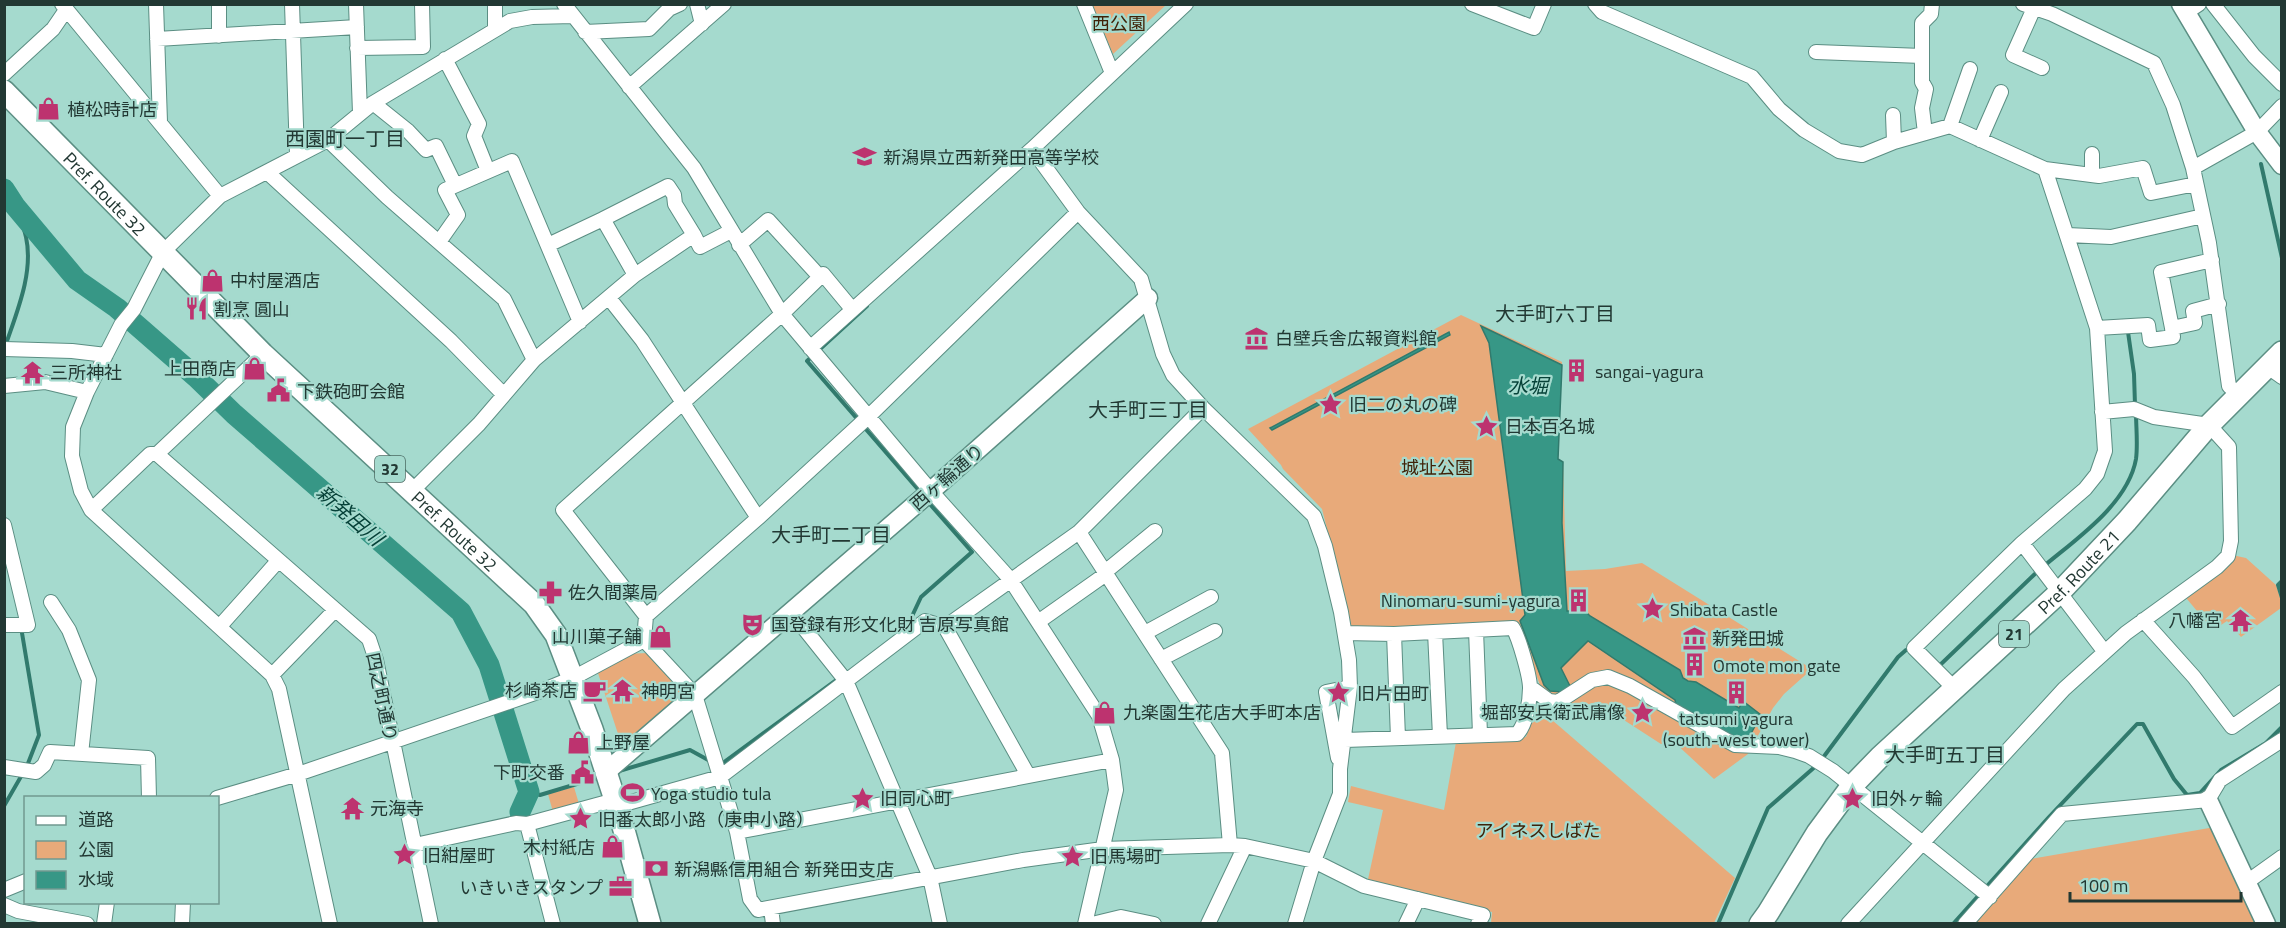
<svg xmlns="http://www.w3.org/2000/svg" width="2286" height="928" font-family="'Titillium Web','Noto Sans JP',sans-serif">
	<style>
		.green { fill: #e8aa7a }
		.water { fill: #379786; stroke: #317a6d; stroke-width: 1.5 }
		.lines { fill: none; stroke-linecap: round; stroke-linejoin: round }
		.stream { stroke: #317a6d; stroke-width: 4 }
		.river { stroke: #379786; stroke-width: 21 }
		.street-casing { stroke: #5b8e83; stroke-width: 16 }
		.secondary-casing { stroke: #5b8e83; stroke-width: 21 }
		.primary-casing { stroke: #5b8e83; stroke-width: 24 }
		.street { stroke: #fff; stroke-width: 14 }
		.secondary { stroke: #fff; stroke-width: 18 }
		.primary { stroke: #fff; stroke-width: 21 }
		.labels { text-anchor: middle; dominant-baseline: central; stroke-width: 4.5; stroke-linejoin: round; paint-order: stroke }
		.shield { fill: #a5dace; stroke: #496962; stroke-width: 1.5 }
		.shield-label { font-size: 16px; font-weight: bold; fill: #223833 }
		.park-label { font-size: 18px; fill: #402208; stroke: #a5dace }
		.poi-label { font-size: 18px; fill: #223833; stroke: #a5dace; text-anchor: start }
		.street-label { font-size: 18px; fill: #223833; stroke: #a5dace }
		.neighbourhood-label { font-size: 20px; fill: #223833; stroke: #a5dace }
		.water-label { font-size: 20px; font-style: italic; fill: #064138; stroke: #a5dace }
	</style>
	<rect width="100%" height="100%" fill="#a5dace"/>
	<path class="green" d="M1092 5H1166L1113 54Z
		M1461 315 1562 362 1558 459 1563 462 1566 571 1605 569 1642 563 1812 669 1784 694 1773 708 1748 754 1714 779 1674 742 1661 744 1596 702 1566 712 1549 710 1517 622 1352 628 1322 509 1283 469 1281 465 1248 429Z
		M2232 555 2246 558 2276 585 2281 601V608L2241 637 2227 621 2221 625 2215 619 2207 623 2182 593Z
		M648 653 685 697 622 746 596 667 623 654Z
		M1537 707 1735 878 1714 923H1491L1492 912 1367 884 1383 810 1348 802 1351 786 1444 810 1456 742 1526 737Z
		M574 787 579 804 553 812 548 794Z
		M2215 827 2260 924H1971L2030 859Z"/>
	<path class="water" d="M1481 326 1562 365 1558 459 1563 462 1562 523 1567 611H1585L1590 616 1680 670 1683 678 1688 681 1696 682 1739 708 1743 701 1761 715 1747 741 1735 739 1676 705 1675 700 1588 641 1561 668 1570 686 1564 692 1550 691 1544 685 1520 621 1525 615 1489 343Z
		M1449 332 1450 335 1272 430 1270 428Z"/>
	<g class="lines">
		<path class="stream" d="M2261 164 2282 258
			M2128 332 2134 374 2135 405
			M5 347C16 314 34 273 26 237 24 227 19 216 15 206
			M859 421 807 361 867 306
			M864 427 922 494
			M2044 566C2076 539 2128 504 2136 459 2138 445 2136 427 2136 412
			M2282 581 2278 585 2282 598
			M21 627 39 735 27 766
			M906 629 921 597 972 552 928 502
			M1939 666 2038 571
			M1822 759 1898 657 1906 650
			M720 765 839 678
			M619 771 690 750 710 761
			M529 792 540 795 600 777
			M4 806 23 773
			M520 812 522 821
			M1718 924 1768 808 1817 765
			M1953 924 2049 817 2137 724H2143L2174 779 2187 795 2200 793 2221 770 2266 743 2282 727"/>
		<path class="river" d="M4 189 15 206 77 280 117 308 196 377 234 414 461 612 489 665 529 792 520 812"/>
		<defs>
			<path id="street" d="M62 4 220 196
				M156 4 160 122
				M292 4 297 155
				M356 4 360 113
				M564 4 694 168 782 314 931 491 1010 579 1099 716 1112 760 1116 790 1085 924
				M697 4 702 24
				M1084 4 1112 73
				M1186 4 1032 149 1078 212 1141 279 1163 354 1173 375 1203 408 1314 516 1325 546 1341 612 1349 660 1350 687 1340 769V794L1314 861 1295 924
				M1472 4 1534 28 1544 4
				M1595 4 1602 12 1752 77 1779 109 1804 130 1839 151 1862 155 1894 142 1950 126 2045 169 2097 328 2105 451 2097 474 2085 489 2022 543 1914 648 1955 689
				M2023 4 2052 14 2154 63 2173 105 2193 168 2209 243 2229 386 2239 395
				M2213 4 2254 56 2282 84
				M2034 8 2013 55 2042 68
				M2187 12 2199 4
				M495 29V4
				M585 32 649 29 669 9 680 4
				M219 36V4
				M157 39 357 27
				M357 48 423 47 422 4
				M1816 52 1922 56
				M445 59 479 124 474 136 488 171
				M4 74 53 29 66 10
				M629 87 724 4
				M373 103 408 131 426 150 436 146 455 185
				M1893 115 1894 142
				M1950 126 1970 69
				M1925 133 1922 108 1926 89 1922 82V23L1931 14 1932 4
				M328 140 387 197 504 299 534 360
				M1980 140 2001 92
				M2193 168 2257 132 2282 106
				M2045 169 2099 176 2143 168 2151 193 2196 184
				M267 172 451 341 504 395
				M2092 175V154
				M603 219 668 186 674 195 675 204 694 235
				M2067 235 2111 237 2203 216
				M439 242 458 215 445 190 512 161 580 322
				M548 245 603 219 635 275
				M739 245 768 220 820 277
				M609 298 642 340 758 518
				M2097 328 2148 325 2150 340 2173 337 2172 328 2195 323 2193 311 2219 304
				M2172 328 2161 272 2212 260
				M810 348 1032 149
				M4 349 72 351 106 355
				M2268 367 2282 377
				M4 386 45 382 87 392
				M157 454 369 639 376 660 431 924
				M413 490 479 424 534 360 635 275 694 235 700 247 731 231
				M91 510 150 454H157L263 354
				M4 525 28 625H4
				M1079 532 1222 753 1230 845
				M2022 543 2104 651
				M1105 572 1155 531
				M51 602 69 630 89 680 81 754
				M791 612 846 681 930 877 940 924
				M646 616 563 510 782 314 823 274 852 309
				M2143 620 2194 677 2232 727 2282 692
				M1038 622 1106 574
				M220 626 278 561
				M945 627 1028 775
				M1476 630 1480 734
				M1435 632 1440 736
				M1145 633 1211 597
				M1394 634 1398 738
				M644 640 695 695 737 832 750 899 758 910 1023 860 1103 849 1230 845 1245 846 1314 861 1364 886 1483 915 1478 924
				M1161 659 1215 631
				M272 675 335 610
				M1530 687 1549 701 1558 702 1592 680 1608 677 1630 686 1735 745 1779 747 1795 751 1809 756 1833 771 1990 897
				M1345 740 1517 734C1526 725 1530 701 1530 688 1530 676 1519 638 1513 628L1394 634 1345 633
				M1338 758 1326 692 1350 687
				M4 767 36 772 44 765 50 752 148 758 149 798
				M217 798 298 774 544 690 573 678 644 640 646 616 758 518 868 417 1078 212
				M617 806 720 777 925 621 945 627 1079 532 1203 408
				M527 824 553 924
				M737 832 1112 760
				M415 845 516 823 527 824 615 800
				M2247 882 2282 857
				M4 890 26 881
				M4 905 18 911 87 924
				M771 908 773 924
				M104 924 107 902
				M182 924 183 902
				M330 924 279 689 272 675 91 510 81 491 72 456 73 427 87 392 121 325 134 309 163 252 220 196 328 140 373 103 510 21 532 17 573 16
				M1092 924 1121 917 1154 924
				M1208 924 1245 846
				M1406 924 1418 899
				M1848 924 2064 689 2126 633 2217 567 2228 556 2231 541 2229 447 2209 425 2154 417 2134 409 2102 412
				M1965 924 2062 814 2208 800 2220 780 2282 740"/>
			<path id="secondary" d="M2181 4 2257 132 2282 165
				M607 771 931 491 1148 298
				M2208 800 2266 924"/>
			<g id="primary">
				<path id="s1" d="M4 91 263 354 534 604 556 635 592 729 619 812 650 924"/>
				<path id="s2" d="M1760 924 1768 913 1817 833 1851 787 1880 757 2060 592 2127 521 2209 425 2282 352"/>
			</g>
		</defs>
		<use href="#street" class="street-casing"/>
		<use href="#secondary" class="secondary-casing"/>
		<use href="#primary" class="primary-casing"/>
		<use href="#street" class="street"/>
		<use href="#secondary" class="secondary"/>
		<use href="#primary" class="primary"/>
	</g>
	<defs>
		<symbol id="shop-bare" viewBox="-9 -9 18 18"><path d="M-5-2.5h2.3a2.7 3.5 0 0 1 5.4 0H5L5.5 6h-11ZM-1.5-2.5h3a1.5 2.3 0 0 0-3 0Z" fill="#bd336f" stroke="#a5dace" stroke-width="2.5" paint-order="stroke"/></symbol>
		<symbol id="school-bare" viewBox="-9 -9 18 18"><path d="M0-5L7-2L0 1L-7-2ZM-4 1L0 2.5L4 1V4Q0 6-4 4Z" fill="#bd336f" stroke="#a5dace" stroke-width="2.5" paint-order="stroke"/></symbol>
		<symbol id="restaurant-bare" viewBox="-9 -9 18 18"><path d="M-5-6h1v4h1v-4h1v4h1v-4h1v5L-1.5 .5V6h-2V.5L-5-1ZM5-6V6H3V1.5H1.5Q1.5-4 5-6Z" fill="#bd336f" stroke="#a5dace" stroke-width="2.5" paint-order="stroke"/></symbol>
		<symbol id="museum-bare" viewBox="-9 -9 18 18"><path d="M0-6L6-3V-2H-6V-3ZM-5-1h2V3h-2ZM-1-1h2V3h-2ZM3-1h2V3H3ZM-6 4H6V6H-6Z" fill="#bd336f" stroke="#a5dace" stroke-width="2.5" paint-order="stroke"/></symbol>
		<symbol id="building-bare" viewBox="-9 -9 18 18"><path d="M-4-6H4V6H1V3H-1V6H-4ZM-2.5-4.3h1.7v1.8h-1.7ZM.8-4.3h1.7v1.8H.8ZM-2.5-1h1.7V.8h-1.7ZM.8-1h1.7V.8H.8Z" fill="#bd336f" stroke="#a5dace" stroke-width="2.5" paint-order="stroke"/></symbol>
		<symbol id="temple-bare" viewBox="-9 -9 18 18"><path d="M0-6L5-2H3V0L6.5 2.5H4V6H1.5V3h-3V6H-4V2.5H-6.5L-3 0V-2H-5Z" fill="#bd336f" stroke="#a5dace" stroke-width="2.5" paint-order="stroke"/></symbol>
		<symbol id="civic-bare" viewBox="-9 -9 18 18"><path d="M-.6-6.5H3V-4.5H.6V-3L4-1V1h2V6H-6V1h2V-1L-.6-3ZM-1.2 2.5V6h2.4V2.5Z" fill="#bd336f" stroke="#a5dace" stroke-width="2.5" paint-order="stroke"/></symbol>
		<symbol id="sight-bare" viewBox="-9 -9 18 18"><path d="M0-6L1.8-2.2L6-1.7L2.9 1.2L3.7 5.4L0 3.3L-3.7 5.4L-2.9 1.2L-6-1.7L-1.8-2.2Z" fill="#bd336f" stroke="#a5dace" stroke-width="2.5" paint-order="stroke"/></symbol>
		<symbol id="pharmacy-bare" viewBox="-9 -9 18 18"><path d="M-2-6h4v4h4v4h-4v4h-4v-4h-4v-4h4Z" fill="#bd336f" stroke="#a5dace" stroke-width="2.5" paint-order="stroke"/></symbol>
		<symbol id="theatre-bare" viewBox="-9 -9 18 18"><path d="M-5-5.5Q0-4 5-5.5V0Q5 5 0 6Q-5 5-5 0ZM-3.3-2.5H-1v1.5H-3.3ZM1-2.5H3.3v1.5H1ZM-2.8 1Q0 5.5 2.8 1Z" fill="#bd336f" stroke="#a5dace" stroke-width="2.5" paint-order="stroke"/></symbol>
		<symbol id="cafe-bare" viewBox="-9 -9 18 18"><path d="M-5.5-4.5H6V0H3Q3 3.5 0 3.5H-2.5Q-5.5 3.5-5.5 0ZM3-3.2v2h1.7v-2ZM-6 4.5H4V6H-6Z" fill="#bd336f" stroke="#a5dace" stroke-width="2.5" paint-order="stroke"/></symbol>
		<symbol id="stadium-bare" viewBox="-9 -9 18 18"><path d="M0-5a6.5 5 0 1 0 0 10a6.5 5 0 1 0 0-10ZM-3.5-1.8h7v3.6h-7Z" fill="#bd336f" stroke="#a5dace" stroke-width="2.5" paint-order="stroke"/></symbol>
		<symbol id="bank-bare" viewBox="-9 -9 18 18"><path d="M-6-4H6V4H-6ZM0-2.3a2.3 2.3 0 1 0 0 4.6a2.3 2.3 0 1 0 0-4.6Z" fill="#bd336f" stroke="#a5dace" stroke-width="2.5" paint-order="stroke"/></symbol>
		<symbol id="office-bare" viewBox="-9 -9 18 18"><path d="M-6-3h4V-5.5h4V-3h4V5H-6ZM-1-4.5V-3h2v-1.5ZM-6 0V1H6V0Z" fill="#bd336f" stroke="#a5dace" stroke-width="2.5" paint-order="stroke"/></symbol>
	</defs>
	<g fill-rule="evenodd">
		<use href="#shop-bare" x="32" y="92" width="33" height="33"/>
		<use href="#school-bare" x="848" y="140" width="33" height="33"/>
		<use href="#shop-bare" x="196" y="264" width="33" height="33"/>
		<use href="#restaurant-bare" x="180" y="292" width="33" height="33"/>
		<use href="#museum-bare" x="1240" y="322" width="33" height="33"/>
		<use href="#shop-bare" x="238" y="352" width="33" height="33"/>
		<use href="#building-bare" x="1560" y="354" width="33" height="33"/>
		<use href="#temple-bare" x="16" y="356" width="33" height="33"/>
		<use href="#civic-bare" x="262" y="374" width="33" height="33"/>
		<use href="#sight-bare" x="1314" y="388" width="33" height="33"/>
		<use href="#sight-bare" x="1470" y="410" width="33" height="33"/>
		<use href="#pharmacy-bare" x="534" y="576" width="33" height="33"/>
		<use href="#building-bare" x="1562" y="584" width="33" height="33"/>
		<use href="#sight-bare" x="1636" y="592" width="33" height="33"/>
		<use href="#temple-bare" x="2224" y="604" width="33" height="33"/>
		<use href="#theatre-bare" x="736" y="608" width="33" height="33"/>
		<use href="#shop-bare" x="644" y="620" width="33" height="33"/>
		<use href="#museum-bare" x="1678" y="622" width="33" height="33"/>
		<use href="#building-bare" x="1678" y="648" width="33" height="33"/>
		<use href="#cafe-bare" x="578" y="674" width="33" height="33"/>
		<use href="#temple-bare" x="606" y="674" width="33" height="33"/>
		<use href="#building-bare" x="1720" y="676" width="33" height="33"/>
		<use href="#sight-bare" x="1322" y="676" width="33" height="33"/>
		<use href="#shop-bare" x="1088" y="696" width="33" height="33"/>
		<use href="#sight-bare" x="1626" y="696" width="33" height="33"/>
		<use href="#shop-bare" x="562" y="726" width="33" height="33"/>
		<use href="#civic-bare" x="566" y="756" width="33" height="33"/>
		<use href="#stadium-bare" x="616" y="776" width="33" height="33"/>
		<use href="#sight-bare" x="846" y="782" width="33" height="33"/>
		<use href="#sight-bare" x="1836" y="782" width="33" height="33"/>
		<use href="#temple-bare" x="336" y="792" width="33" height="33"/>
		<use href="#sight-bare" x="564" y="802" width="33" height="33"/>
		<use href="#shop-bare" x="596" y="830" width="33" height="33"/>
		<use href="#sight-bare" x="388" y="838" width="33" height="33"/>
		<use href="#sight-bare" x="1056" y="840" width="33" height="33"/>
		<use href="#bank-bare" x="640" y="852" width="33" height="33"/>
		<use href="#office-bare" x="604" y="870" width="33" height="33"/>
	</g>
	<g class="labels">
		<g class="shield">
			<rect x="375" y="456" width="30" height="26" rx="4.5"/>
			<rect x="1999" y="621" width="30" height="26" rx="4.5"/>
		</g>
		<g class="shield-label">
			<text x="390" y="469">32</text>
			<text x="2014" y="634">21</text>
		</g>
		<g class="park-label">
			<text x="1119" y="23">西公園</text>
			<text x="1437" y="467">城址公園</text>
			<text x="1538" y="830">アイネスしばた</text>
		</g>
		<g class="poi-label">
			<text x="67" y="109">植松時計店</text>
			<text x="883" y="157">新潟県立西新発田高等学校</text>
			<text x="230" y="280">中村屋酒店</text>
			<text x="214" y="309">割烹 圓山</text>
			<text x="1275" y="338">白壁兵舎広報資料館</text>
			<text x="236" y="368" text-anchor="end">上田商店</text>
			<text x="1595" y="371">sangai-yagura</text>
			<text x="50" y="372">三所神社</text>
			<text x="297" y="391">下鉄砲町会館</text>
			<text x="1349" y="404">旧二の丸の碑</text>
			<text x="1505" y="426">日本百名城</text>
			<text x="568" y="592">佐久間薬局</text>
			<text x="1560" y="600" text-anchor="end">Ninomaru-sumi-yagura</text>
			<text x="1670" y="609">Shibata Castle</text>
			<text x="2222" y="620" text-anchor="end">八幡宮</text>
			<text x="771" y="624">国登録有形文化財 吉原写真館</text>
			<text x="642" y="636" text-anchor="end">山川菓子舗</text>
			<text x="1712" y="638">新発田城</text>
			<text x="1713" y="665">Omote mon gate</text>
			<text x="577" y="690" text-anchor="end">杉崎茶店</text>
			<text x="641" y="691">神明宮</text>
			<text x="1357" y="693">旧片田町</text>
			<text x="1123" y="712">九楽園生花店大手町本店</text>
			<text x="1625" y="712" text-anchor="end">堀部安兵衛武庸像</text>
			<text x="1736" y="718" text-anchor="middle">tatsumi yagura<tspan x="1736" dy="21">(south-west tower)</tspan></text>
			<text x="596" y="742">上野屋</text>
			<text x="565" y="772" text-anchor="end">下町交番</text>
			<text x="651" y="793">Yoga studio tula</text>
			<text x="880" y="798">旧同心町</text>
			<text x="1871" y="798">旧外ヶ輪</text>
			<text x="370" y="808">元海寺</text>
			<text x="598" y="819">旧番太郎小路（庚申小路）</text>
			<text x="595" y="847" text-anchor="end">木村紙店</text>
			<text x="423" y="855">旧紺屋町</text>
			<text x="1090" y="856">旧馬場町</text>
			<text x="674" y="869">新潟縣信用組合 新発田支店</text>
			<text x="603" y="887" text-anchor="end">いきいきスタンプ</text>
		</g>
		<g class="street-label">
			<text stroke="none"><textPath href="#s1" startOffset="144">Pref. Route 32</textPath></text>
			<text transform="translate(947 477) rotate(-41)">西ヶ輪通り</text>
			<text stroke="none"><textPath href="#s1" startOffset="630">Pref. Route 32</textPath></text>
			<text stroke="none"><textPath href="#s2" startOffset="478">Pref. Route 21</textPath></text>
			<text transform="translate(382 697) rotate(78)">四之町通り</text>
		</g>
		<g class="neighbourhood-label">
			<text x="345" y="138">西園町一丁目</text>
			<text x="1555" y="313">大手町六丁目</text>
			<text x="1148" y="409">大手町三丁目</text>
			<text x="831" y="534">大手町二丁目</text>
			<text x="1945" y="754">大手町五丁目</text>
		</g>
		<g class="water-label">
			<text x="1528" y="385">水堀</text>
			<text transform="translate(350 515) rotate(41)">新発田川</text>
		</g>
	</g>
	<rect width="2286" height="928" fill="none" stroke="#223833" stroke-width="12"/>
	<rect x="24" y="796" width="195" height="108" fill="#a5dace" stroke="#719990" stroke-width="1.5"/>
	<rect x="36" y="816" width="30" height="9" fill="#ffffff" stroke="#719990" stroke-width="1.5"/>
	<text x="78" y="826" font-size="18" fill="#223833">道路</text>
	<rect x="36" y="841" width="30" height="18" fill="#e8aa7a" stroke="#719990" stroke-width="1.5"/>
	<text x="78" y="856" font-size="18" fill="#223833">公園</text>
	<rect x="36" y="871" width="30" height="18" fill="#379786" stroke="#719990" stroke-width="1.5"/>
	<text x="78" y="886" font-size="18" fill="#223833">水域</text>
	<path d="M2070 892v9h171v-9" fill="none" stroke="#223833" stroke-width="3"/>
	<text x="2079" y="892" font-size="18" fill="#223833" stroke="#a5dace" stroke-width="4.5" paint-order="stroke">100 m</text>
</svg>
